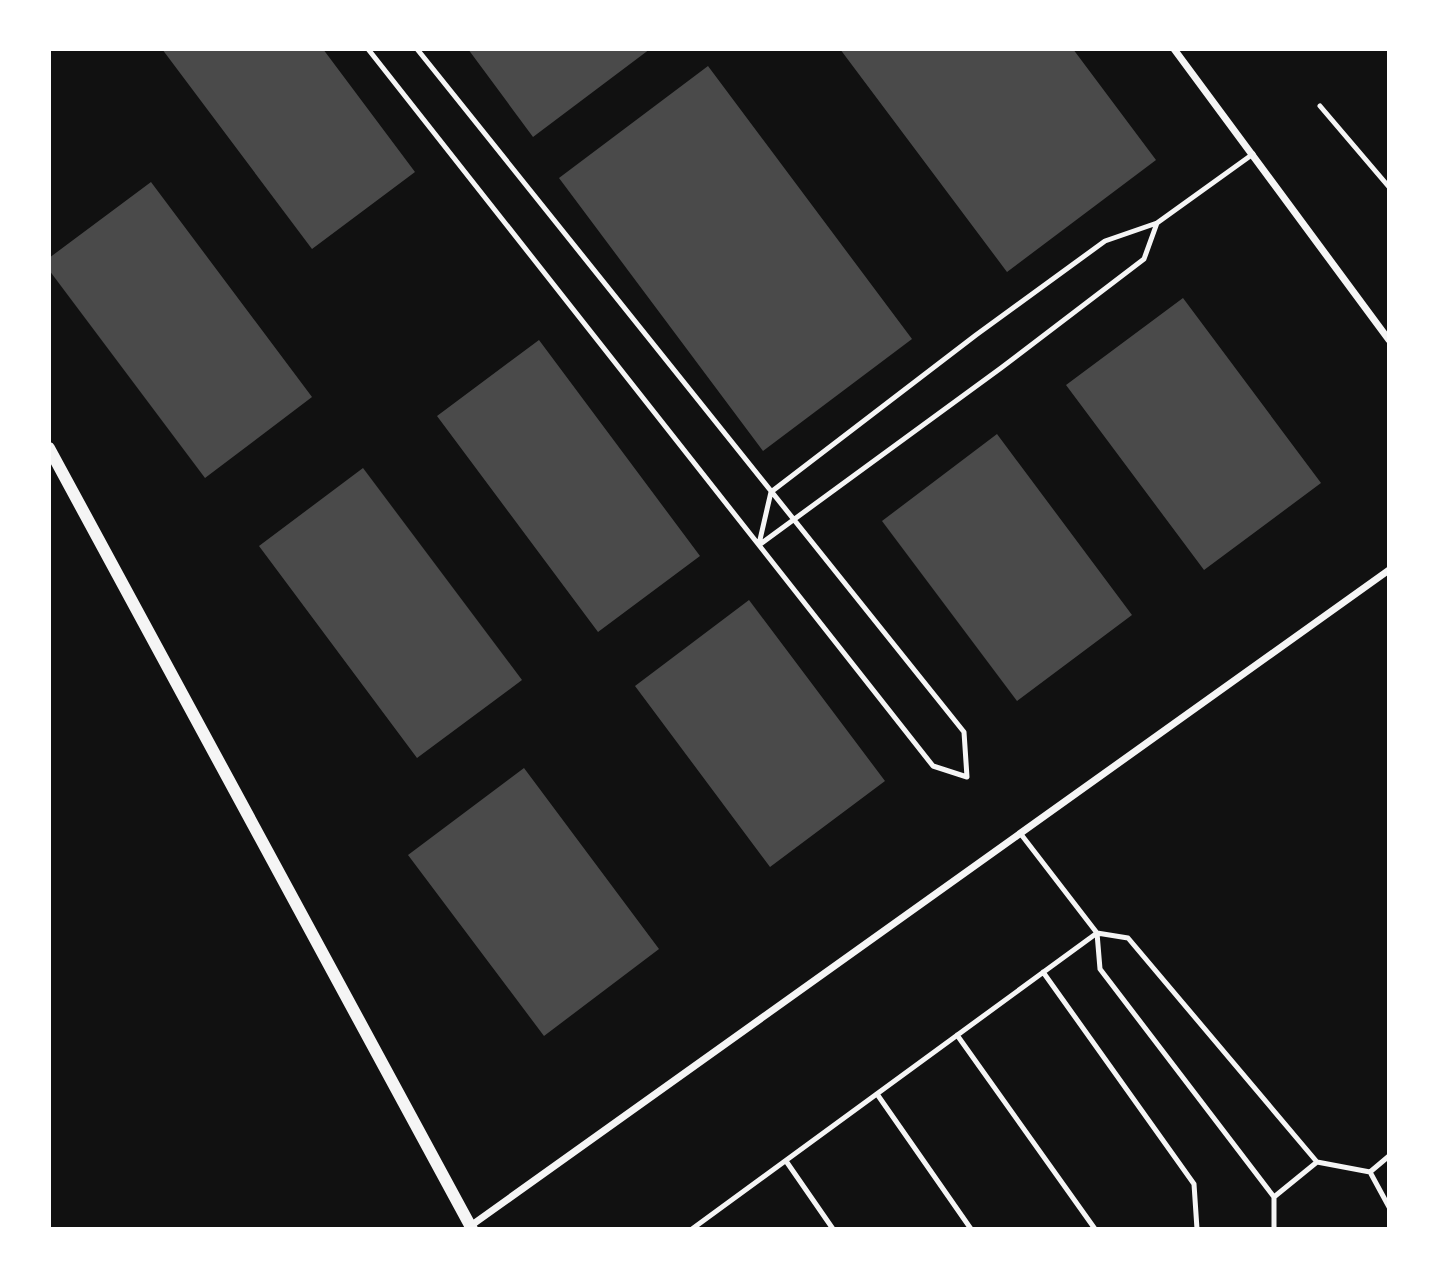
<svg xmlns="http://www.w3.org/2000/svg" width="1438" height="1278" font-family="Quicksand,sans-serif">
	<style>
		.building { fill: #4a4a4a }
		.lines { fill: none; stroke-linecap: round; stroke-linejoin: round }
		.service { stroke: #f5f5f5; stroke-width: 5 }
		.minor { stroke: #f5f5f5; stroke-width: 7 }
		.tertiary { stroke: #f5f5f5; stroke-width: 12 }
	</style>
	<rect width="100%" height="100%" fill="#111"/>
	<path class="building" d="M162 49H323L415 172 312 249Z
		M468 49H650L533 137Z
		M840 49H1073L1156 160 1007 272Z
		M708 66 912 339 763 451 559 178Z
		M151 182 312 397 205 478 49 270V258Z
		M1183 298 1321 483 1204 570 1066 385Z
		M539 340 700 556 598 632 437 416Z
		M997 434 1132 615 1017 701 882 521Z
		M363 468 522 680 417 758 259 546Z
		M749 600 885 781 770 867 635 686Z
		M524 768 659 949 544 1036 408 855Z"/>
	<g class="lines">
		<path class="service" d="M368 49 933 766 967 777 964 732 417 49
			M1320 106 1389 187
			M759 544 771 492 976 335 1105 241 1157 223 1253 154
			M759 545 1001 368 1144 259 1157 223
			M1020 833 1097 933 1100 969 1274 1197
			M1043 972 1194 1184 1197 1229
			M957 1035 1095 1229
			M877 1094 971 1229
			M786 1161 833 1229
			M1370 1172 1389 1156
			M692 1229 1097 933 1128 938 1317 1162
			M1274 1229V1197L1317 1162 1370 1172 1389 1207"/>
		<path class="minor" d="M1174 49 1389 340
			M469 1227 1389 570"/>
		<path class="tertiary" d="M49 448 472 1229"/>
	</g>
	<rect width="1438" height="1278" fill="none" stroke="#ffffff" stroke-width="102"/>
</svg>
